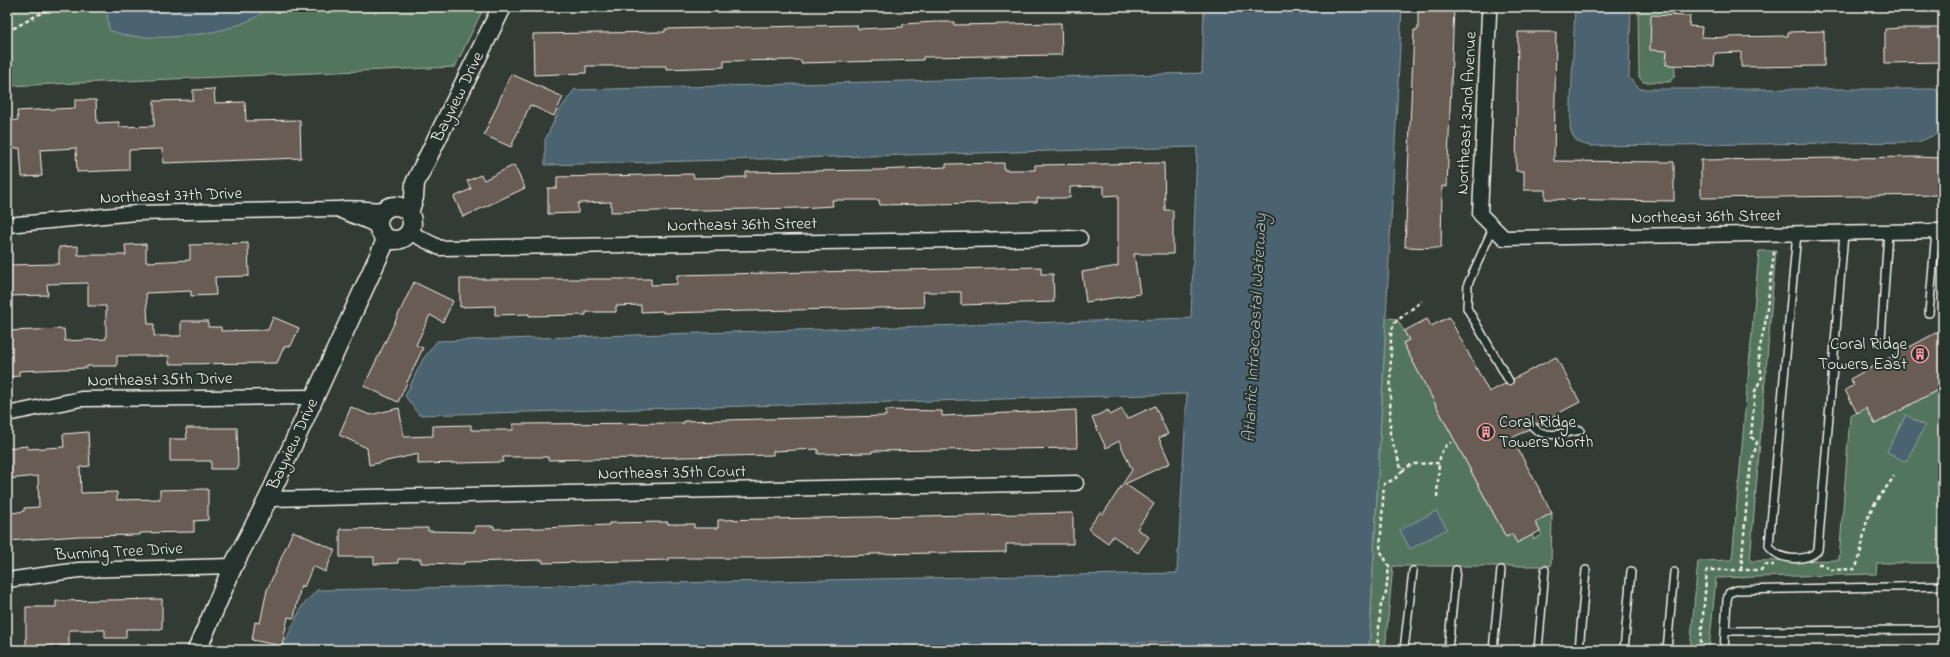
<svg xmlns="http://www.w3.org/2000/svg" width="1950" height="657" font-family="'Indie Flower',sans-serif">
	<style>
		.green { fill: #53745d; stroke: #a4b2a2 }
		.water { fill: #4b6470; stroke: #8f9ca0 }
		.building { fill: #685c55; stroke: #f4f1e8 }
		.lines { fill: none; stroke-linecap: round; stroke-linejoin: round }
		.service-casing { stroke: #f4f1e8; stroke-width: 10 }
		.minor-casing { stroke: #f4f1e8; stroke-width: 17 }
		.tertiary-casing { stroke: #f4f1e8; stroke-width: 21 }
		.path { stroke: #f4f1e8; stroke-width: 2.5; stroke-dasharray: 4 3; stroke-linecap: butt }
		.service { stroke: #26332d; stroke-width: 7 }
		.minor { stroke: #26332d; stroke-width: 14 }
		.tertiary { stroke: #26332d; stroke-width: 18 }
		.labels { text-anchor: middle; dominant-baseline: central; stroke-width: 4; stroke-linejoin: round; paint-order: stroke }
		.street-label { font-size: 17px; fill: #f4f1e8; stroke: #26332d }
		.poi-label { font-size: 17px; fill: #f4f1e8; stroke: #26332d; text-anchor: end }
		.water-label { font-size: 18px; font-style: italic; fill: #b0b9b8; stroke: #26332d }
	</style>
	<rect width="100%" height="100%" fill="#333b35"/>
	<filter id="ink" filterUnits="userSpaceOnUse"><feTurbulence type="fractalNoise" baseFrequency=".025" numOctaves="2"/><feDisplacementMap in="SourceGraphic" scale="8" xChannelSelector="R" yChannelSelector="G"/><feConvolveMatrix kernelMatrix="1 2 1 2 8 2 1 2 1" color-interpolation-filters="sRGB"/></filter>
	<g filter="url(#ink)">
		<path class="green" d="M7 7H484L455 67 7 86Z
			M1638 7H1674L1675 75 1670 82H1643L1639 77Z
			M1759 251H1776L1750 561 1839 560 1850 416 1866 408 1875 424 1943 387V563H1877L1876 574 1716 578 1709 650H1690L1698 561 1732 560Z
			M1386 318 1397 319 1409 340 1403 343 1506 537 1512 534 1532 535 1534 539 1542 535 1535 522 1552 513 1551 566H1393L1385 650H1369Z"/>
		<path class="water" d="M111 7H270C241 35 169 40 130 36 123 36 116 32 109 30L107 12Z
			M1204 7H1402L1369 650H1172L1173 642 874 650H281L302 606 317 590 1177 573 1187 394 419 415 405 396 423 359 437 341 1191 318 1197 147 545 165V140L559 111 574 90 1202 73Z
			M1575 7H1631L1629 78 1640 89H1936L1943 105 1942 132 1918 142 1590 146C1577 143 1573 140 1570 127Z
			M1906 415 1925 426 1906 462 1887 452Z
			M1436 511 1447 529 1410 549 1400 530Z"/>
		<path class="building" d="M1418 7H1454L1447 187 1442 186 1441 248 1405 247 1414 30H1418Z
			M1651 15 1690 16 1689 26 1702 27 1701 37 1728 38 1727 37 1788 36V32L1824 31V66L1741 67V52L1715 53 1714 66 1666 65 1667 51 1650 50Z
			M935 22H954V25L1061 23 1062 55 923 57V60L801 63V60L724 61V67L666 69V66H586V73L534 75 533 34 665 32V29L857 25 858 29 903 27V24Z
			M1901 28H1943V62L1885 63V29Z
			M1518 32H1556L1554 161 1674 162V201L1545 199V190H1524V171H1516Z
			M511 74 563 97 554 116 530 105 511 147 484 135Z
			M214 89 215 103 245 102 246 121 300 120 301 158 163 163 162 149 129 150V170L77 172 76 148 40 150 42 176 22 177 20 148 7 149V121L18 120 17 111 75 108V100H96L97 123 119 122V127L154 126V101L193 100V90Z
			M1915 157 1943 158V195L1701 198V160Z
			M1004 163V170H1035V165L1164 163 1165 210H1173V254H1134L1140 294 1086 302 1082 272 1118 266V195L1104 196V186L1070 187V198H1037V202L880 205 879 200H832L833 206 799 208 611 212V202L578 203V213L548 214V188H557V177L693 174 694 178 746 177V172L879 170 946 167V164Z
			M514 165 525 188 463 217 454 197 471 189 467 181 481 175 484 180Z
			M248 243 249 276 215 277 216 295 191 296V291L146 293 148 324H154V336H181V321H208V327H221V331L268 330 273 317 299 328 291 346 284 347 277 363 169 364V356H117V366H87V368L19 371V376L7 377V331L64 329 65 341 106 339V306H88V283L47 284 48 295 7 296V265L59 264V247L78 246V255H126L125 245 146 244V262L190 260V245Z
			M1041 267V274H1053L1054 302 961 305V292H923L924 307 663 313V311L641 312V305L616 306V312H586V315L529 316V314L495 315V306L460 307V279H651V285L677 284V275Z
			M414 282 453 301 443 322 430 315 416 345 423 348 398 402 364 386Z
			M1449 317 1489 392 1505 384 1511 385 1513 383V379L1556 357 1580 402 1538 424 1531 423 1528 426 1529 429 1512 438 1552 513 1535 522 1540 531 1517 543 1512 534 1506 537 1403 343 1409 340 1404 331 1427 319 1431 326Z
			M1943 329V387L1875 424 1866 408 1857 413 1845 390 1854 385 1850 379Z
			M1155 406 1168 434 1159 438 1170 463 1125 484 1154 504 1137 529 1149 537 1138 553 1113 536 1108 543 1088 529 1100 512 1103 514 1132 470 1119 441 1106 448 1092 418 1108 410 1110 415 1122 409 1127 419Z
			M351 407 370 415 399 408 404 437 433 436V426L471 425V430H513V424L684 423V421L886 416V410L942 411V416L1076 410 1077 448 872 451V453L818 454V449L773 451V455L548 460V457H503V462L418 464V454L369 465 367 448 339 435Z
			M186 428H237L238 469H211V461H170V439H187Z
			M88 432 90 466 80 467 81 493 117 492V500L160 499V490L208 489V520L194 521V532L140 533V535L79 536 7 541V514L24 511V508L39 507 38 476 7 479V448L27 446V449L64 447 63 434Z
			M1073 513V544H1006V552L870 554 871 555 769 558H669V560L543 563V560L464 562V564L421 563V559H398V563L374 564V557H340V529L428 528V531L475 532V526H494V529L542 528 609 525V523L668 522V524H694V528H718V520Z
			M293 531 335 550 325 572 313 566 304 587 301 585 294 618 288 617 282 646 252 640 255 622 260 623 267 590Z
			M162 599V629H126V638H105V630H69V646L26 647V607H56V601Z"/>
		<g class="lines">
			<defs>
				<path id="service" d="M1493 228 1468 284 1467 308 1509 381
					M1797 233 1769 545C1776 561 1807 563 1818 550L1844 233
					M1929 313 1936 231
					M1881 339 1888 232
					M1533 427C1546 440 1564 433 1580 430
					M1725 631 1943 630
					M1404 650 1413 571
					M1448 650 1456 570
					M1493 650 1501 570
					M1538 650 1545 570
					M1579 650 1586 570
					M1624 650 1631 571
					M1667 650 1674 572
					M1724 650 1727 600 1729 593 1737 590 1943 586"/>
				<path id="minor" d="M1489 14 1480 214 1504 238 1943 231
					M340 210C353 217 366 219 378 227
					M7 225 136 213 338 209C353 206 368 211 384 209
					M409 232 440 248 1080 238
					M7 414 81 399 314 397
					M268 499 1076 483
					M7 580 79 570 233 566"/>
				<path id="tertiary" d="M378 223a17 17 0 1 1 34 0a17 17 0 1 1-34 0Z
					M409 213 414 197 415 183 502 7
					M197 650 233 566 268 499 387 238"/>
			</defs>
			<use href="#service" class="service-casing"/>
			<use href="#minor" class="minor-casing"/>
			<use href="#tertiary" class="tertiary-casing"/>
			<path class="path" d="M7 32 52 7
				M1402 471 1412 464 1439 463C1441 452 1442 448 1451 442
				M1437 497 1439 463
				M1818 564H1822L1831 570 1855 569C1863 552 1862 535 1868 518 1873 502 1885 491 1894 476
				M1741 570 1749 475 1757 442 1751 437 1755 391 1762 377 1759 360V351L1765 324 1774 252
				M1377 650 1381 604 1386 593 1389 566 1380 550 1384 484 1395 479 1402 471 1390 435 1391 334 1394 323 1422 301
				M1700 650 1707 570H1761L1765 565H1774"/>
			<use href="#service" class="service"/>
			<use href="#minor" class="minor"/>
			<use href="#tertiary" class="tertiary"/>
		</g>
	</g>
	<defs>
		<symbol id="building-ring" viewBox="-11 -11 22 22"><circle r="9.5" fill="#26332d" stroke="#ff9aa2" stroke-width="1.5"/><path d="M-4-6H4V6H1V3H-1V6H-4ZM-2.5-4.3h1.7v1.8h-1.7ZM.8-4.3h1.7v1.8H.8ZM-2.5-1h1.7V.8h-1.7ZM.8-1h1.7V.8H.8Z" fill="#ff9aa2"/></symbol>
	</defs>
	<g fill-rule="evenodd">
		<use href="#building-ring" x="1910" y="344" width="20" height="20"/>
		<use href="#building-ring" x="1476" y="422" width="20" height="20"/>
	</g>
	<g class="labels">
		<g class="street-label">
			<text transform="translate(458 97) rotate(-64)">Bayview Drive</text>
			<text transform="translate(1467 113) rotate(-87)">Northeast 32nd Avenue</text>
			<text transform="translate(171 196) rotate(-2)">Northeast 37th Drive</text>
			<text transform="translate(1706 217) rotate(-1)">Northeast 36th Street</text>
			<text transform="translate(742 225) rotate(-1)">Northeast 36th Street</text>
			<text transform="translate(160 380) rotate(-1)">Northeast 35th Drive</text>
			<text transform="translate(293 444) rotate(-65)">Bayview Drive</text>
			<text transform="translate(672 473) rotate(-1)">Northeast 35th Court</text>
			<text transform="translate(119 552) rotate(-3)">Burning Tree Drive</text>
		</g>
		<g class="poi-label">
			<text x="1907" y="344">Coral Ridge<tspan x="1907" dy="20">Towers East</tspan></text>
			<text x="1499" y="422" text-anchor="start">Coral Ridge<tspan x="1499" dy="20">Towers North</tspan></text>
		</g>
		<g class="water-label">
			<text transform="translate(1256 328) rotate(-87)">Atlantic Intracoastal Waterway</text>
		</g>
	</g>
	<rect width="1950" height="657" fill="none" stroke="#26332d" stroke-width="24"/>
	<rect x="12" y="12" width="1926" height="633" fill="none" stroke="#f4f1e8" stroke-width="1.5" filter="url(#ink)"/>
</svg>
